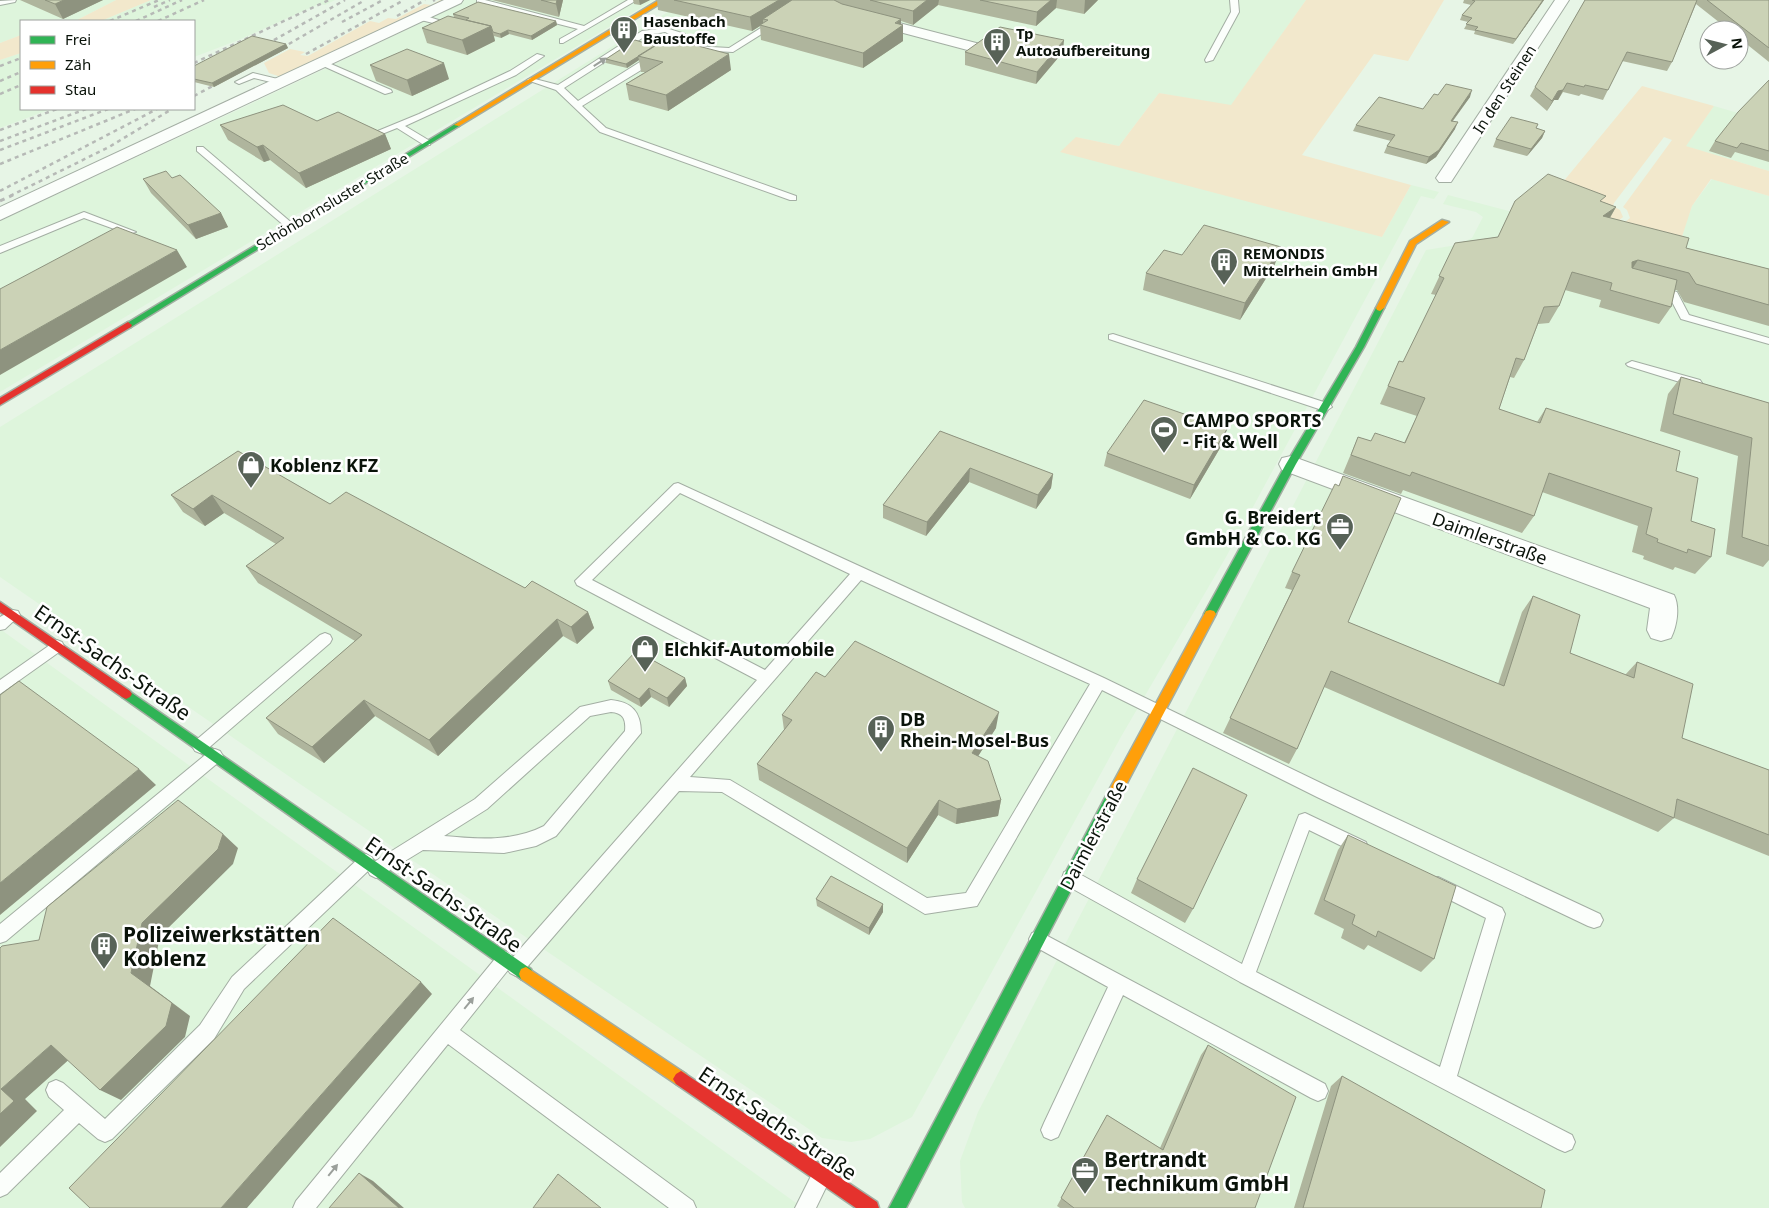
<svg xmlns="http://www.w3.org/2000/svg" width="1769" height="1208" font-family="'Noto Sans',sans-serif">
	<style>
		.built { fill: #def5dc }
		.green { fill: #f2e8cc; fill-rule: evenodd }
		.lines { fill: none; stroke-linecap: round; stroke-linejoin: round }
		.lane-casing { stroke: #a3aea3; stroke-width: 2 }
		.street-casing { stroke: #a3aea3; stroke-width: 2 }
		.fast-casing { stroke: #a3aea3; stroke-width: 3 }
		.slow-casing { stroke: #a3aea3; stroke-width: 3 }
		.jam-casing { stroke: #a3aea3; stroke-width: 3 }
		.lane { fill: #fbfefb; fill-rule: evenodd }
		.street { fill: #fbfefb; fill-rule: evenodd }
		.fast { fill: #30b455; fill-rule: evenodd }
		.slow { fill: #ff9f0a; fill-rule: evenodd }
		.jam { fill: #e5322d; fill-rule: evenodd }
		.rail-far1 { stroke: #b6b9b6; stroke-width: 2.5; stroke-dasharray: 4 4; stroke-linecap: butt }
		.rail { stroke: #b6b9b6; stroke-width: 3; stroke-dasharray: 5 5; stroke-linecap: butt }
		.wall { fill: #afb59d }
		.shaded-wall { fill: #8e937f }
		.building { fill: #cbd2b6; stroke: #8e937f }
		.oneway { fill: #9ba09b }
		.labels { text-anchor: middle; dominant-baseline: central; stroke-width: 5; stroke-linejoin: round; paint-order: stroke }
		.far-poi-label { font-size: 15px; font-weight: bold; fill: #0a130a; stroke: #fff; text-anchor: start }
		.far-street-label { font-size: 15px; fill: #0a130a; stroke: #fff }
		.poi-label { font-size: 18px; font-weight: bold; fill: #0a130a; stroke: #fff; text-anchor: start }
		.street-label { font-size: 18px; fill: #0a130a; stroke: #fff }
		.near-street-label { font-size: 21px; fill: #0a130a; stroke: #fff }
		.near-poi-label { font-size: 21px; font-weight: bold; fill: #0a130a; stroke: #fff; text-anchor: start }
	</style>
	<rect width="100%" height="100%" fill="#e7f5e6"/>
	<path class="built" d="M0 0H116L75 21 63 19 21 21V35L0 43Z
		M151 0H335L325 5 319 4 241 39 194 57V21H101Z
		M463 0H654L0 392V221L289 86 427 20Z
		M687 0H1306L1231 106 1159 93 1119 146 1076 137 1382 237 1411 185 1439 192 1434 199 1421 196 1226 557 1122 735 912 1117 870 1139 851 1142 822 1138 303 786 0 577V427Z
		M21 53V109H51L0 128V60Z
		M1714 106 1769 122V171L1685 146Z
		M1712 179 1769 196V1208H965L962 1202 960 1161 978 1112 1426 250 1457 245 1472 238 1483 217 1476 212 1443 204 1448 195 1535 218 1682 240 1684 227 1692 206Z
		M0 629 803 1208H0Z"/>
	<path class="green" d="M116 0H151L101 21H75Z
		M440 0H447L281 77 269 73 264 63 290 49 305 52 300 55 308 56 370 21 379 23 388 18 396 19 424 4 431 5Z
		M1306 0H1444L1408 61 1374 54 1302 155 1411 185 1382 237 1060 152 1076 137 1119 146 1159 93 1231 105Z
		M21 35V53L0 60V43Z
		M1642 86 1714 106 1686 146 1769 171V196L1711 179 1692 206 1677 252 1555 200 1558 188ZM1664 137 1672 140 1623 207 1627 210 1630 218 1624 223H1616L1623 217 1620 210 1613 206 1614 203Z"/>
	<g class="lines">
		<defs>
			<path id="lane" d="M16 0 15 2 0 5V1Z
				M477 0H485L584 26 628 0H637L563 43H560V39L578 29 477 3Z
				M1230 0H1238L1239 12 1213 60 1206 62 1205 60 1231 12Z
				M417 15H423L457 26 453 28 417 19Z
				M772 21 779 23 733 52 694 50 690 48 694 46 729 48Z
				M666 28 685 34 686 39 679 47 582 106 606 128 796 196V200H790L600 132 556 90 527 80 531 78 558 85 642 31ZM665 32 678 38 578 101 564 88 647 35Z
				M537 54 544 56 516 75 405 126 430 141V145H424L397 128 372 138 368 135 419 114 510 71Z
				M324 61 391 90 392 92 385 94 321 65V61Z
				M253 73 286 81 287 83 283 85 254 78 239 84 235 82Z
				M197 147H203L293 224V228H287L197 151Z
				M84 212 136 232 128 234 84 218 0 253V246Z
				M1658 287 1677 292 1689 315 1769 338V344L1681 319 1669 296 1654 292V288Z
				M1113 334 1330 404 1332 407 1326 411 1322 410 1109 339V335Z
				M1632 361 1700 380 1702 383 1696 387 1628 366 1626 364Z
				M678 483 1104 678 1329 787 1600 914 1603 920 1600 926 1594 928 1588 926 1317 797 1102 690 977 906 925 914 722 792 679 791 522 973 516 976 510 973 508 970 460 1030 693 1201 696 1208H669L448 1044 316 1208H293L296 1201 499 954 505 951 511 954 513 957 757 680 577 585 575 581 674 484ZM680 493 850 574 765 670 592 580ZM861 580 1090 684 966 893 927 898 730 780 690 777Z
				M13 610 18 611 20 615 5 629 0 630V617Z
				M325 633 330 635 332 639 330 643 205 751 200 753 195 751 192 746 195 741 320 635Z
				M57 640 62 642 64 646 62 650 0 694V680Z
				M611 700C632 702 641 712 641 733L556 836 536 846 504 853 423 850 382 875 376 878 370 875 368 871 244 989 214 1039 112 1139 105 1142 98 1139 79 1123 7 1194 0 1197V1173L64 1110 49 1097 46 1090 49 1083 56 1080 63 1083 105 1119 200 1025 232 977 360 857 366 854 372 857 374 862 475 799 580 707ZM611 712C624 713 626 720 625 731L544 826C513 842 478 839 444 836L487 809 590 716Z
				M215 749 220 751 223 756 220 761 6 941 0 943V924L210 751Z
				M1305 813 1366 842 1368 847 1366 852 1360 855 1309 830 1256 972 1440 1067 1486 918 1432 891 1430 885 1432 879 1438 877 1502 908 1505 914 1457 1076 1572 1135 1575 1142 1572 1149 1565 1152 1558 1149 1240 982 1064 884 1062 878 1064 872 1070 870 1076 872 1242 964 1297 820 1299 815Z
				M1038 931 1325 1084 1328 1091 1325 1098 1318 1101 1311 1098 1123 995 1058 1137 1051 1140 1044 1137 1041 1130 1044 1123 1108 987 1032 945 1029 939 1032 933Z
				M821 1167 828 1170 831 1177 816 1208H795L814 1170Z"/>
			<path id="street" d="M444 0H463L461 3 0 220V207Z
				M809 0H828L853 11 980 44 983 47 975 52 843 17 811 3Z
				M1555 0H1569L1451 182H1439L1436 178Z
				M1291 456 1674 595C1680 607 1677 626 1671 638L1661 641 1651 638 1647 630 1650 608 1282 470 1279 464 1282 458Z"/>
			<path id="fast" d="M457 123 460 125 459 126 131 327 128 328 124 325Z
				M1380 305 1384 308 1364 347 1296 464 1214 617H1206L1204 614 1286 464 1356 347 1376 308Z
				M126 689 531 969 533 974 531 979 526 981 521 979 122 697 120 694 122 691Z
				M1112 792 1117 794 1118 798 1117 802 906 1208H889L1107 794Z"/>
			<path id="slow" d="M659 0H666L459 126 454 125Z
				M1442 220 1449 222 1416 244 1384 308 1380 311 1377 310 1376 308 1410 241Z
				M1210 610 1214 611 1216 614 1117 802 1112 804 1107 802 1106 798 1107 794 1206 611Z
				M526 967 686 1074 689 1079 686 1084 681 1087 676 1084 521 979 519 974 521 969Z"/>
			<path id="jam" d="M128 322 132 325 131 327 0 405V398Z
				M0 602 130 691 132 694 130 697 126 699 122 697 0 612Z
				M681 1071 877 1202 879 1208H856L676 1084 673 1079 676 1074Z"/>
		</defs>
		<use href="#lane" class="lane-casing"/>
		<use href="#street" class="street-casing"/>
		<use href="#fast" class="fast-casing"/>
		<use href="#slow" class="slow-casing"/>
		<use href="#jam" class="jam-casing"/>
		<use href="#lane" class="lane"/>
		<use href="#street" class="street"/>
		<use href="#fast" class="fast"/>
		<use href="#slow" class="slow"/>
		<use href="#jam" class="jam"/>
		<path class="rail-far1" d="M433 1 435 0
			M154 7 170 0
			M397 16 425 0
			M110 21 159 0
			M136 21 182 0
			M158 21 204 0
			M342 22 383 0
			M260 48 345 0
			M275 52 365 0
			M306 54 404 0
			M194 63 329 0
			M0 66 21 58
			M0 81 21 72
			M0 94 21 85
			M194 96 222 81
			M0 130 57 109
			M0 141 86 109
			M0 150 108 109
			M0 164 135 109
			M0 191 157 109
			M10 196 109 147 172 109"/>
		<path class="rail" d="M0 201 13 195"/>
	</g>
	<path class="wall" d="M20 0H103L63 19Z
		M492 0H563L559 17Z
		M633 0H650L640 5 634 4Z
		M657 0H1098L1084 14 1056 8 1036 26 938 5 913 25 901 21V24L903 25V41L863 68 761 40 760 26 752 31 658 10Z
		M1464 0H1544L1513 44 1474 34 1475 31 1464 29 1468 22 1460 20 1462 15 1471 5 1463 3Z
		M1585 0H1769V62L1739 38V30H1729L1696 4 1672 62 1667 71 1622 61 1603 100 1581 94 1579 96 1563 92 1558 100H1554L1547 111 1530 96 1535 87Z
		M453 14 556 21 557 25 532 40 509 34 501 38 494 36 495 41 467 55 427 43 422 28 454 17Z
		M635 40 731 70 668 111 629 100 626 84 645 72H641L639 60 627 68 606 63V59Z
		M286 44 288 48 214 87 194 82V66Z
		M965 52H1063L1036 84 965 65Z
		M370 65 449 79 412 96 376 81Z
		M1769 80V162L1735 152 1731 158 1709 151 1715 141Z
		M1438 95 1470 97 1453 121 1455 129 1436 157 1426 164 1384 153 1387 146 1391 141 1353 131 1356 125 1423 109Z
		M317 121 385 134 391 149 306 188 270 160 264 162 228 140 220 125Z
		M1538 124 1536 128 1545 131 1542 138 1527 156 1493 147 1496 139Z
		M172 178 221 213 228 227 196 239 151 193 143 179Z
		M1515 201 1603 202 1616 207 1610 218 1686 248 1769 269V326L1684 302 1677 290H1675L1671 307 1659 324 1599 307 1601 300 1565 290 1559 306 1549 323 1538 324 1524 360 1514 378 1510 377 1499 409 1537 422 1546 408 1676 471 1691 521 1711 557 1695 574 1675 567 1673 570 1643 559 1644 556 1632 552 1638 526 1542 492 1534 516 1522 533 1403 490 1401 494 1343 473 1358 437 1371 441 1404 443 1417 416 1380 404 1399 361 1403 362 1436 295 1431 294 1455 243 1498 237Z
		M1182 255 1275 264 1240 320 1143 290 1146 273Z
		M1681 377 1769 403V560L1763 567 1726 554 1738 456 1660 431 1668 394Z
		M940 431 1053 474 1051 488 1036 509 969 482 926 536 883 518V505Z
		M1223 443 1190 499 1104 466 1107 453Z
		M238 451 330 504 525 588 588 612 594 628 577 644 563 636 438 756 375 716 324 763 278 734 266 718 355 641 258 583 246 566 276 544 224 513 205 526 183 512 171 495Z
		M1343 476 1348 622 1498 684 1522 612 1533 596 1570 653 1625 675 1637 662 1682 738 1769 770V856L1674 818 1658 832 1324 687 1297 749 1289 764 1223 733 1292 590 1285 588 1292 572 1339 486Z
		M825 677 996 728 978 756 1001 800 998 816 956 824 938 815 907 863 759 780 757 764 784 730 782 715Z
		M685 678 687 686 669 707 651 697 641 707 611 690 608 681Z
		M1348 835 1434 959 1421 972 1368 945 1364 950 1341 938 1344 929 1314 914 1338 850Z
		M1137 879 1193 909 1185 923 1131 893Z
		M816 899 883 904V912L869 935 817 906Z
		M1208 1045 1255 1208H1060L1057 1206 1107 1115 1160 1148 1201 1055Z
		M1342 1076 1541 1208H1294L1331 1086Z"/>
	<path class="shaded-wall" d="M64 0H103L63 19 55 4Z
		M557 0H563L559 17 556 4Z
		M639 0H650L640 5Z
		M779 0H801L768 20 763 19V24L760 25V26L752 31 750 17Z
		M927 0H939L938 5 913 25V11Z
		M1051 0H1057L1056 8 1036 26 1037 12Z
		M1085 0H1098L1084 14Z
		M1543 0H1544L1513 44 1516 39Z
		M901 19V27L903 25V41L863 68V53Z
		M556 21 557 25 532 40 531 36Z
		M491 26 495 41 467 55 462 40Z
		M508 30 509 34 501 38 500 34Z
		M1064 40 1063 52 1036 84 1037 72Z
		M286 44 288 48 214 87 212 83Z
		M729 54 731 70 668 111 666 95Z
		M638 56 639 60 627 68 626 64Z
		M444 63 449 79 412 96 407 80Z
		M1567 83 1558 100H1554L1547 111 1558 91Z
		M1472 90 1470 97 1448 127 1451 121Z
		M1458 122 1455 129 1436 157 1426 164 1429 157Z
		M1545 131 1542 138 1527 156 1531 149Z
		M385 134 391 149 306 188 299 173Z
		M263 145 270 160 264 162 257 147Z
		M1616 207 1606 224 1603 216Z
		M221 213 228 227 196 239 188 225Z
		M1281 247 1275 264 1240 320 1245 303Z
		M177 250 187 267 0 375V350Z
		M1638 260 1627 277 1632 262Z
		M1227 429 1223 443 1190 499 1194 485Z
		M970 468 969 482 926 536 927 522Z
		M1053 474 1051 488 1036 509 1038 495Z
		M212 495 224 513 205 526 193 509Z
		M588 612 594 628 577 644 571 627Z
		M557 619 563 636 438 756 429 740Z
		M685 678 687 686 669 707 667 698Z
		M649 688 651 697 641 707 639 699Z
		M364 700 375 716 324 763 312 747Z
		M999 712 996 728 970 769 972 753Z
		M139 769 156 785 0 915V883Z
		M939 800 938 815 907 863V848Z
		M1001 800 998 816 956 824 957 809Z
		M223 834 238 848 233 864 160 936 150 986 190 1016 185 1037 121 1100 100 1090 131 973 142 923Z
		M883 904V912L869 935V928Z
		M421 982 432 994 247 1208H221Z
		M51 1045 73 1056 25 1099 37 1111 0 1147V1114L1 1089Z
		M359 1173 373 1181 404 1208H399Z"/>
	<path class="building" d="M45 0H64L55 4Z
		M541 0H557L556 4Z
		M674 0H779L750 17Z
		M792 0H834L842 4 901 19 895 23 903 25 863 53 760 25 768 20 763 19Z
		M870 0H927L913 11Z
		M980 0H1051L1037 12Z
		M1472 0H1543L1516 39 1475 30 1478 27 1466 24 1472 18 1462 15 1475 1Z
		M1585 0H1697L1672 62 1627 52 1608 90 1585 85 1584 87 1567 83 1563 90 1558 91 1552 101 1535 87Z
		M1707 0H1769V48Z
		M478 2 556 21 531 36 508 30 500 34 493 32 491 26 466 20 469 18 453 14Z
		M448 16 491 26 462 40 422 28Z
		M1000 27 1064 40 1037 72 965 52Z
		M252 36 286 44 212 83 194 79V66Z
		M667 38 729 54 666 95 626 84 663 62 638 56Z
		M635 40 655 46 626 64 606 59Z
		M407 49 444 63 407 80 370 65Z
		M1769 80V151L1741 143 1737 148 1715 141 1738 112Z
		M1446 84 1472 90 1451 121 1458 122 1439 150 1429 157 1387 146 1395 135 1356 125 1379 97 1423 109 1434 94 1438 95Z
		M283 105 317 121 338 112 385 134 299 173 263 145 257 147 220 125Z
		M1511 117 1538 124 1536 128 1545 131 1531 149 1496 139Z
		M166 171 172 178 180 175 221 213 188 225 143 179Z
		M1548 174 1606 196 1600 201 1616 207 1603 216 1689 238 1686 248 1769 269V305L1696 284 1689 273 1638 260 1632 262V268L1677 280 1671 307 1610 290 1612 283 1572 272 1559 306 1544 307 1524 360 1516 358 1499 409 1540 423 1546 408 1680 451 1676 471 1698 478 1691 521 1715 529 1711 557 1688 549 1687 553 1657 542 1658 539 1646 534 1652 508 1549 473 1534 516 1412 472 1410 476 1351 455 1358 437 1371 441 1375 433 1405 443 1425 398 1388 386 1399 361 1403 362 1444 278 1439 276 1455 243 1498 237 1515 201Z
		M1204 225 1281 247 1245 303 1146 273 1164 250 1182 255Z
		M117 227 177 250 0 350V289Z
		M1681 377 1769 403V546L1742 537 1752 438 1673 414Z
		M1144 400 1227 429 1194 485 1107 453Z
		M940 431 1053 474 1038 495 970 468 927 522 883 505Z
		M238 451 330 504 346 492 525 588 532 581 588 612 571 627 557 619 429 740 364 700 312 747 266 718 362 635 246 566 284 538 212 495 193 509 171 495Z
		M1343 476 1401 498 1348 622 1504 686 1533 596 1580 615 1570 653 1634 678 1637 662 1693 684 1682 738 1769 770V835L1677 799 1674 818 1331 671 1297 749 1230 718 1300 575 1292 572 1335 484 1339 486Z
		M855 641 999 712 972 753 988 761 1001 800 957 809 939 800 907 848 757 764 792 720 782 715 816 672 825 677Z
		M636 651 685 678 667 698 649 688 639 699 608 681Z
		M19 681 139 769 0 883V695Z
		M1193 768 1247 795 1193 909 1137 879Z
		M178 800 223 834 218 849 212 855 142 923 131 973 172 1003 166 1026 100 1090 51 1045 1 1089 14 1101 0 1114V948L2 946 39 940 47 907Z
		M1348 835 1456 886 1434 959 1378 931 1376 937 1352 924 1355 915 1324 900Z
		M831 876 883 904 869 928 816 899Z
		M333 918 421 982 221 1208H90L69 1188Z
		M1208 1045 1296 1097 1255 1208H1074L1061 1198 1107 1115 1163 1150Z
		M1342 1076 1545 1190 1541 1208H1303Z
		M359 1173 399 1208H329Z
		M558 1174 601 1208H533Z"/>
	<defs><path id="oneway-solid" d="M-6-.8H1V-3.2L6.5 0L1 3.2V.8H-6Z" transform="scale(1.25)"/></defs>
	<g class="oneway">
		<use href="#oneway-solid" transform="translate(600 62) rotate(-33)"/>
		<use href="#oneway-solid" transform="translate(469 1003) rotate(-51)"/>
		<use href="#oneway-solid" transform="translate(333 1170) rotate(-51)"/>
	</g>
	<defs>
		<symbol id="building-pin" viewBox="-11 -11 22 30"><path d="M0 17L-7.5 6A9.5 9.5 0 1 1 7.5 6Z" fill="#576257" stroke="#fff"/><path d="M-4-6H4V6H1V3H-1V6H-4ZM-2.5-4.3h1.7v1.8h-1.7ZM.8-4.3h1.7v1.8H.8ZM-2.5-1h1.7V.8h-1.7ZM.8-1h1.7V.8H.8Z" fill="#fff"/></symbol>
		<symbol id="stadium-pin" viewBox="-11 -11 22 30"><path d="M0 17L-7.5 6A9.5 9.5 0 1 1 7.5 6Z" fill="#576257" stroke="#fff"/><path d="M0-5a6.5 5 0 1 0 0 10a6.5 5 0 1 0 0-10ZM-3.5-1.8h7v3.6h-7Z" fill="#fff"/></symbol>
		<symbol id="shop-pin" viewBox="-11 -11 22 30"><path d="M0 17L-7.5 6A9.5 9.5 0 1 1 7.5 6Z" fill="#576257" stroke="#fff"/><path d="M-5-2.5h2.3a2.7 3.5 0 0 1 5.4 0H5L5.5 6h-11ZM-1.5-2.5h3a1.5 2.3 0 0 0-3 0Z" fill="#fff"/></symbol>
		<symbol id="office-pin" viewBox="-11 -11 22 30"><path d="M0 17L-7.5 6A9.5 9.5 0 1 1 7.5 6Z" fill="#576257" stroke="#fff"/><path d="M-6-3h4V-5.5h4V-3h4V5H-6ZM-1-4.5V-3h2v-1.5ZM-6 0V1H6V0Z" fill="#fff"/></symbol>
	</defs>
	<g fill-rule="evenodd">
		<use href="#building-pin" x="608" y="14" width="32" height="43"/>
		<use href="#building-pin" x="981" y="26" width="32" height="43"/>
		<use href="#building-pin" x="1208" y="246" width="32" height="43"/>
		<use href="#stadium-pin" x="1148" y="414" width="32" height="43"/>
		<use href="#shop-pin" x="235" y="449" width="32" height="43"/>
		<use href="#office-pin" x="1324" y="511" width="32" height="43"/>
		<use href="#shop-pin" x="629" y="633" width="32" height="43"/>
		<use href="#building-pin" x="865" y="713" width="32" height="43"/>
		<use href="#building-pin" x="88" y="930" width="32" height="43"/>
		<use href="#office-pin" x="1069" y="1155" width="32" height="43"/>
	</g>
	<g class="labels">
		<g class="far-poi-label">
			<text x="643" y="21">Hasenbach<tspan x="643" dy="17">Baustoffe</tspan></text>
			<text x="1016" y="33">Tp<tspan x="1016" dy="17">Autoaufbereitung</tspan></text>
			<text x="1243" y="253">REMONDIS<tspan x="1243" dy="17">Mittelrhein GmbH</tspan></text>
		</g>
		<g class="far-street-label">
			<text transform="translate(1504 89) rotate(-57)">In den Steinen</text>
			<text transform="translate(332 201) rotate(-31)">Schönbornsluster Straße</text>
		</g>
		<g class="poi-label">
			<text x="1183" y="420">CAMPO SPORTS<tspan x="1183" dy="21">- Fit &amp; Well</tspan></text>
			<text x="270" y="465">Koblenz KFZ</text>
			<text x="1321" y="517" text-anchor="end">G. Breidert<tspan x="1321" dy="21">GmbH &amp; Co. KG</tspan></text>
			<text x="664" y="649">Elchkif-Automobile</text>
			<text x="900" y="719">DB<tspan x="900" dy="21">Rhein-Mosel-Bus</tspan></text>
		</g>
		<g class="street-label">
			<text transform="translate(1490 538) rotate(20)">Daimlerstraße</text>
			<text transform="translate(1093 835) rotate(-62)">Daimlerstraße</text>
		</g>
		<g class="near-street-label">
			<text transform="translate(113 662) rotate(35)">Ernst-Sachs-Straße</text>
			<text transform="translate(444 894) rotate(35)">Ernst-Sachs-Straße</text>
			<text transform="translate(778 1123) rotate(34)">Ernst-Sachs-Straße</text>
		</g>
		<g class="near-poi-label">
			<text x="123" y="934">Polizeiwerkstätten<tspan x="123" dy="24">Koblenz</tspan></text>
			<text x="1104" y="1159">Bertrandt<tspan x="1104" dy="24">Technikum GmbH</tspan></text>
		</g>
	</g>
	<rect x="20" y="20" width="175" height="90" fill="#ffffff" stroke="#9da19d"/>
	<rect x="30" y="36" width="25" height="8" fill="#30b455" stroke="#9da19d"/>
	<text x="65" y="45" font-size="15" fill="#0a130a">Frei</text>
	<rect x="30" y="61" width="25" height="8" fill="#ff9f0a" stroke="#9da19d"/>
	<text x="65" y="70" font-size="15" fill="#0a130a">Zäh</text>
	<rect x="30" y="86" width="25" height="8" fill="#e5322d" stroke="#9da19d"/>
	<text x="65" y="95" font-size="15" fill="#0a130a">Stau</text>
	<g transform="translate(1724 45) rotate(83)"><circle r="24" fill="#ffffff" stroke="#9da19d"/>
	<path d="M0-4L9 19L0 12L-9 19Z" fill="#576257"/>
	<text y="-8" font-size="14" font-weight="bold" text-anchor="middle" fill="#0a130a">N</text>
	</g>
</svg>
